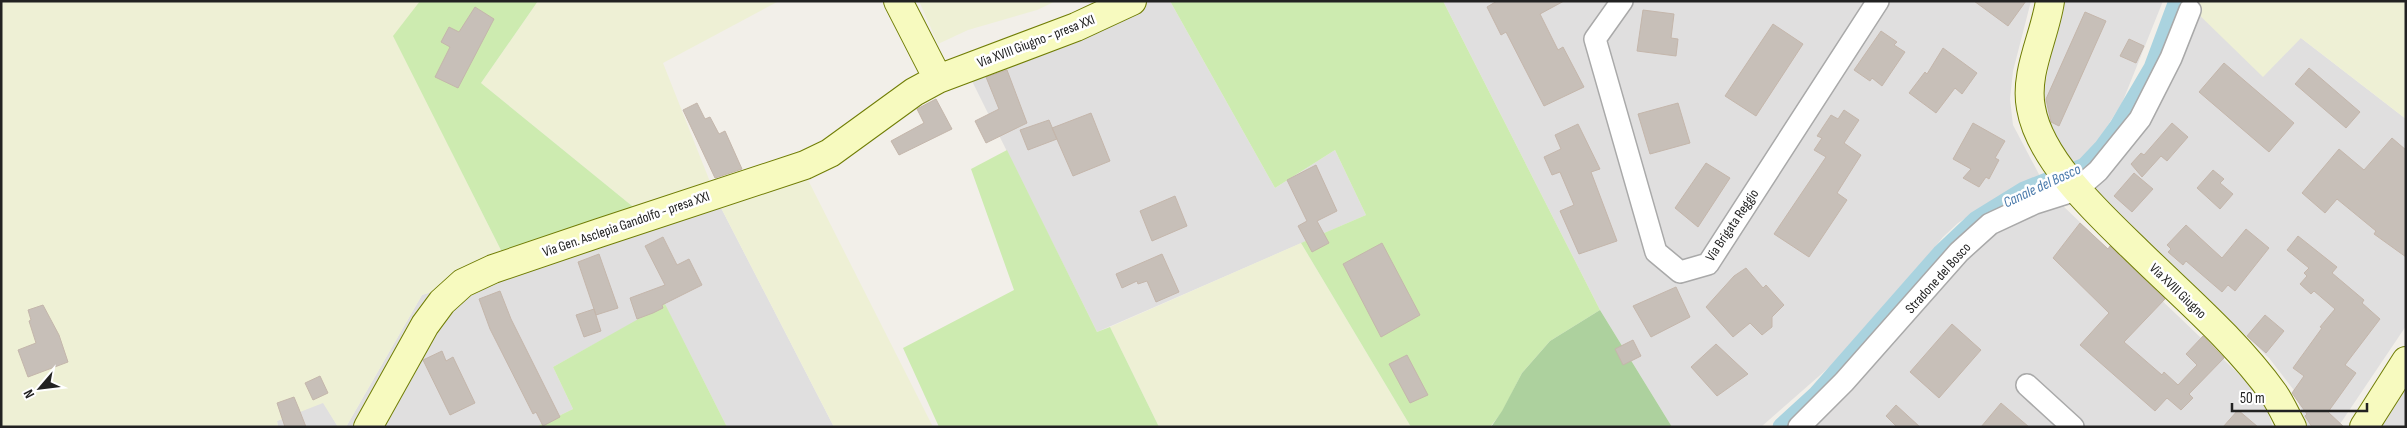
<svg xmlns="http://www.w3.org/2000/svg" width="2407" height="428" font-family="'Sofia Sans Condensed',sans-serif">
	<style>
		.residential { fill: #e0dfdf }
		.farmland { fill: #eef0d5 }
		.grass { fill: #cdebb0 }
		.forest { fill: #add19e }
		.lines { fill: none; stroke-linecap: round; stroke-linejoin: round }
		.canal { stroke: #aad3df; stroke-width: 19 }
		.building { fill: #c7bfb8; stroke: #c4b6ab }
		.street-casing { stroke: #a9a9a9; stroke-width: 24 }
		.secondary-casing { stroke: #707d05; stroke-width: 30 }
		.street { stroke: #fff; stroke-width: 21 }
		.secondary { stroke: #f7fabf; stroke-width: 28 }
		.labels { text-anchor: middle; dominant-baseline: central; stroke-width: 5; stroke-linejoin: round; paint-order: stroke }
		.street-label { font-size: 14px; fill: #222; stroke: #fff }
		.water-label { font-size: 15px; font-style: italic; fill: #4a7aab; stroke: #fff }
	</style>
	<rect width="100%" height="100%" fill="#f2efe9"/>
	<path class="residential" d="M1126 1H1170L1275 188 1335 150 1366 215 1097 332 965 67Z
		M1443 1H2031L2013 71 2010 99 2013 125 2043 182 1998 197 1958 223 1943 237 1881 314 1842 356 1761 427H1672L1600 310Z
		M2063 1H2163L2122 103 2094 147 2073 168 2064 155 2045 116 2042 98Z
		M2190 6 2301 38 2406 119V326L2338 427H2308L2293 389 2269 358 2092 189Z
		M718 202 834 427H727L665 305 553 367 573 409 536 427H346L422 295Z
		M2061 204 2246 381 2265 405 2273 427H1802L1990 233Z
		M2406 386V427H2378Z
		M323 402 338 427H278L277 421Z"/>
	<path class="farmland" d="M1 1H420L394 37 510 268 422 295 346 427H338L323 403 277 421 278 427H1Z
		M538 1H779L663 63 718 202 804 172 933 427H834L718 202 653 223 481 83Z
		M919 1H1056L1037 10 968 30 938 44Z
		M2192 1H2406V119L2301 38 2263 77 2190 6Z
		M1301 243 1411 427H1159L1110 327Z"/>
	<path class="grass" d="M420 1H538L481 83 653 223 510 268 393 36Z
		M1170 1H1443L1600 310 1550 341 1522 373 1502 412 1490 427H1411L1301 243 1366 215 1335 150 1275 188Z
		M1007 150 1097 332 1110 327 1159 427H939L903 348 1014 290 971 169Z
		M665 304 727 427H536L573 409 553 367Z"/>
	<path class="forest" d="M1600 310 1672 427H1491L1502 411 1522 373 1550 341Z"/>
	<g class="lines">
		<path class="canal" d="M1782 427 1817 395 1941 254 1977 220 2024 191 2085 167 2103 148 2119 126 2153 68 2178 1"/>
	</g>
	<path class="building" d="M1497 1H1564L1540 14 1558 50 1563 47 1584 87 1544 106 1506 32 1501 35 1487 7Z
		M1974 1H2026L2008 26Z
		M475 7 494 19 458 88 435 77 450 47 441 42 449 27 459 32Z
		M1643 10 1674 14 1671 38 1678 39 1676 56 1637 51Z
		M2085 12 2106 21 2059 126 2051 122 2046 99Z
		M1773 24 1803 44 1756 116 1725 96Z
		M1881 31 1897 42 1894 45 1905 52 1882 86 1872 78 1870 81 1854 70Z
		M2129 39 2144 46 2136 63 2120 56Z
		M1943 48 1977 73 1962 94 1955 88 1936 113 1909 93 1925 72 1927 74Z
		M2224 63 2294 123 2269 152 2199 92Z
		M2309 68 2360 112 2346 128 2295 84Z
		M1007 70 1027 123 986 143 975 121 999 109 986 77Z
		M936 99 952 129 899 155 891 141 924 123 917 109Z
		M697 103 705 119 710 117 719 134 725 131 742 169 715 178 683 110Z
		M1678 103 1690 143 1650 154 1638 114Z
		M1844 110 1859 120 1844 143 1861 155 1837 193 1847 200 1809 257 1774 234 1826 157 1814 150 1822 138 1817 136 1831 115 1838 119Z
		M1091 113 1110 161 1073 176 1052 128Z
		M1049 120 1057 139 1028 150 1020 130Z
		M1973 123 2005 141 1995 158 1999 160 1989 179 1986 177 1979 187 1963 178 1971 169 1953 159Z
		M2172 123 2188 137 2167 161 2161 156 2142 177 2131 164 2141 153 2144 155Z
		M1578 124 1600 169 1591 172 1617 241 1579 254 1560 211 1574 205 1560 172 1552 175 1544 157 1561 149 1555 135Z
		M2392 138 2406 150V257L2374 234 2376 231 2337 199 2325 213 2302 193 2339 149 2364 170Z
		M1706 163 1730 178 1698 227 1675 208Z
		M1316 165 1337 211 1317 221 1329 243 1312 252 1298 226 1307 221 1287 180Z
		M2213 170 2224 179 2220 183 2233 194 2220 209 2197 188Z
		M2134 173 2153 189 2132 212 2114 196Z
		M1175 196 1187 226 1152 241 1140 211Z
		M2080 223 2108 249 2110 246 2165 299 2124 342 2162 375 2164 372 2178 385 2197 365 2186 354 2203 336 2224 358 2189 394 2193 398 2181 410 2167 398 2155 411 2080 345 2109 313 2053 258Z
		M2186 225 2222 258 2246 229 2269 248 2235 291 2228 285 2222 292 2186 261 2183 265 2168 252 2171 249 2167 245Z
		M2298 236 2337 267 2332 273 2364 300 2362 303 2380 319 2345 365 2356 373 2328 412 2344 427H2312L2305 416 2307 414 2292 393 2304 376 2293 368 2322 328 2320 327 2335 309 2314 291 2311 294 2300 284 2307 276 2304 273 2309 268 2287 250Z
		M663 237 677 265 689 259 702 285 662 305 663 308 653 313 637 319 630 298 665 285 645 246Z
		M1382 243 1420 315 1381 337 1343 264Z
		M599 254 618 308 596 315 578 262Z
		M1162 254 1179 292 1156 302 1147 281 1138 284 1137 281 1122 288 1116 274Z
		M1746 268 1763 288 1766 285 1784 305 1772 317V327L1762 335 1750 323 1733 337 1706 307 1734 276Z
		M1676 287 1690 317 1651 337 1633 306Z
		M500 291 511 319 560 417 543 426 536 412 533 414 490 329 479 299Z
		M43 305 59 335 68 362 28 377 18 350 36 343 29 321 31 320 28 310Z
		M594 309 601 331 584 337 576 315Z
		M2265 315 2284 331 2266 353 2247 336Z
		M1952 324 1981 350 1939 398 1910 372Z
		M1633 340 1641 356 1623 365 1615 349Z
		M1716 344 1748 374 1717 396 1691 367Z
		M442 351 446 361 453 357 475 403 450 415 423 360Z
		M1407 355 1428 395 1410 403 1389 364Z
		M320 376 328 393 313 400 305 383Z
		M294 397 299 409 306 427H285L277 403Z
		M2001 403 2029 427H1981Z
		M1896 405 1920 427H1897L1886 416Z
		M2238 410 2258 427H2223Z"/>
	<g class="lines">
		<defs>
			<path id="street" d="M1622 1 1595 39 1656 252 1680 272 1708 264 1878 1
				M2027 385 2073 427
				M1799 427 1844 382 1959 252 1990 224 2035 203 2076 190 2098 171 2140 119 2171 58 2190 10"/>
			<path id="secondary" d="M898 1 938 79
				M2050 1C2045 36 2024 73 2031 108 2040 161 2101 216 2138 252 2184 297 2236 341 2274 394 2281 404 2286 416 2292 427
				M368 427 425 325 442 302 463 283 493 269 599 233 805 165 830 153 914 92 938 79 1076 27 1132 1
				M2364 427 2406 361"/>
		</defs>
		<use href="#street" class="street-casing"/>
		<use href="#secondary" class="secondary-casing"/>
		<use href="#street" class="street"/>
		<use href="#secondary" class="secondary"/>
	</g>
	<g class="labels">
		<g class="street-label">
			<text transform="translate(1036 41) rotate(-21)">Via XVIII Giugno - presa XXI</text>
			<text transform="translate(626 224) rotate(-19)">Via Gen. Asclepia Gandolfo - presa XXI</text>
			<text transform="translate(1732 225) rotate(-56)">Via Brigata Reggio</text>
			<text transform="translate(1938 278) rotate(-48)">Stradone del Bosco</text>
			<text transform="translate(2178 291) rotate(44)">Via XVIII Giugno</text>
		</g>
		<g class="water-label">
			<text transform="translate(2042 186) rotate(-25)">Canale del Bosco</text>
		</g>
	</g>
	<rect width="2407" height="428" fill="none" stroke="#222222" stroke-width="5"/>
	<g transform="translate(40 388) rotate(242)" stroke="#ffffff" stroke-width="4" paint-order="stroke">
	<path d="M0-4L9 19L0 12L-9 19Z" fill="#222222"/>
	<text y="-8" font-size="14" font-weight="bold" text-anchor="middle" fill="#222222">N</text>
	</g>
	<path d="M2232 403v8h135v-8" fill="none" stroke="#222222" stroke-width="2.5"/>
	<text x="2240" y="403" font-size="15" fill="#222222" stroke="#ffffff" stroke-width="4" paint-order="stroke">50 m</text>
</svg>
